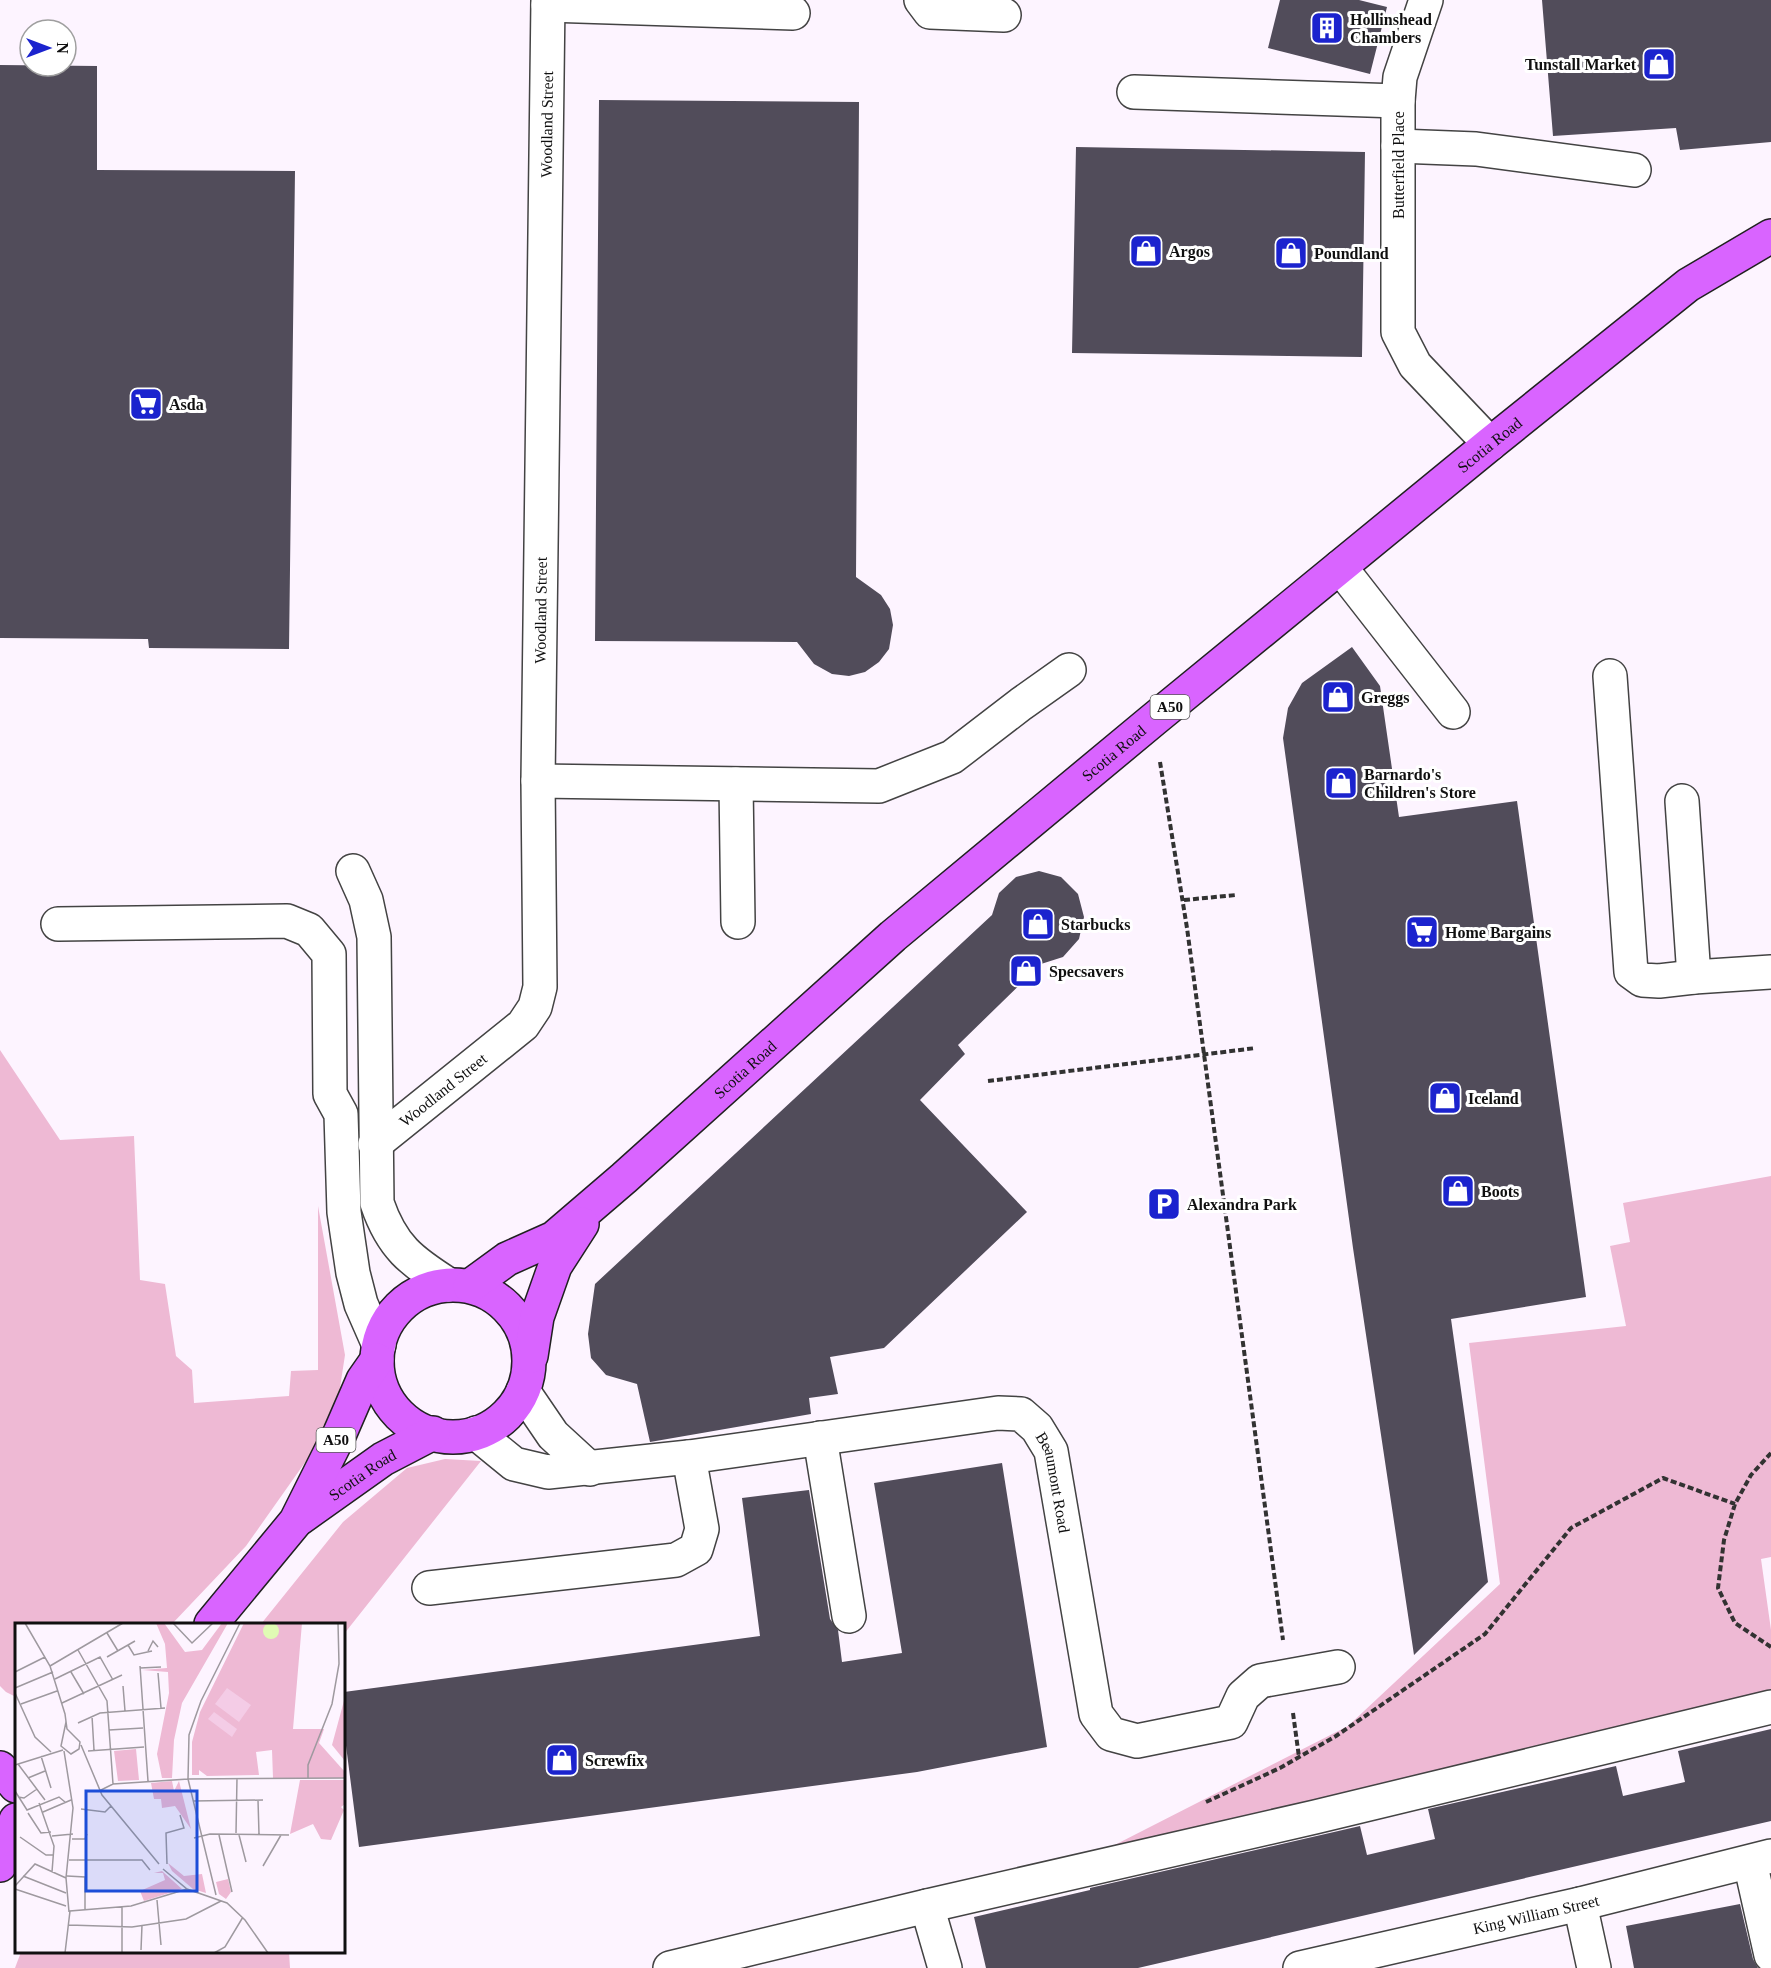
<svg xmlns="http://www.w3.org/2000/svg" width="1771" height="1968" font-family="Georgia,serif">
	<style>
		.green { fill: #eeb9d4 }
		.building { fill: #514c5a }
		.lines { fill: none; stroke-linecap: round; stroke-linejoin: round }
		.minor-casing { stroke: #434343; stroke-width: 36 }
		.major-casing { stroke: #212121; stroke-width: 36 }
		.path { stroke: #323232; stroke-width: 4; stroke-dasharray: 6 3; stroke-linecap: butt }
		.minor { stroke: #fff; stroke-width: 33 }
		.major { stroke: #d964ff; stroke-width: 33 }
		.labels { text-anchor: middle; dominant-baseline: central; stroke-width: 6; stroke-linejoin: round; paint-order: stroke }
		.shield { fill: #fff; stroke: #585858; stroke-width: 1.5 }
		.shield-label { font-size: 15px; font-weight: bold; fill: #101010 }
		.poi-label { font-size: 16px; font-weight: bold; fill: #101010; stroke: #fff; text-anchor: start }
		.street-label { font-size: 16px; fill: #101010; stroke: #fff }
		.inset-road { fill: none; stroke: #9e999f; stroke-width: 1.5 }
		.view { fill: #1d4ed8; fill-opacity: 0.15; stroke: #1d4ed8; stroke-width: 3 }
		.inset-edge { fill: none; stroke: #101010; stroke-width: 3 }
	</style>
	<rect width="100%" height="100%" fill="#fdf4ff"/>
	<path class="green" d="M0 1050 60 1140 134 1136 140 1280 165 1284 176 1356 192 1370 194 1403 289 1396 291 1371 318 1370V1206L345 1355 335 1420 246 1546 172 1624H16V1697L6 1692 0 1686Z
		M1771 1176V1557L1761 1559 1771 1630V1696L1097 1854 1348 1726 1500 1584 1469 1343 1626 1326 1610 1246 1630 1242 1623 1203Z
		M445 1459 481 1461 344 1634V1624H261L343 1522 407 1468Z
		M21 1952H289L290 1968H15Z"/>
	<path class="building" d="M1280 0H1359L1387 7 1370 74 1268 48Z
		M1542 0H1771V142L1680 150 1676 128 1553 136Z
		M0 65 97 66V170L295 171 289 649 149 648 148 639 0 638Z
		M599 100 859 102 856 577 881 595 890 609 893 625 889 649 879 662 865 672 849 676 832 674 814 664 797 642 595 641Z
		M1076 147 1365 152 1362 357 1072 353Z
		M1352 647 1380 686 1399 817 1517 801 1586 1297 1451 1319 1488 1582 1414 1655 1353 1248 1283 738 1288 708 1302 683Z
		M1039 871 1061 877 1078 894 1084 917 1079 939 1063 957 1041 964 958 1045 965 1054 920 1100 1027 1212 884 1348 830 1357 838 1394 809 1398 811 1414 650 1442 637 1384 606 1375 591 1358 588 1334 595 1284 992 915 999 893 1016 877Z
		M1002 1463 1047 1747 917 1772 359 1847 344 1730V1692L760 1636 742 1498 809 1490 830 1619 838 1630 842 1662 902 1653 874 1483Z
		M1771 1729V1821L1138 1968H986L974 1917 1090 1890V1888L1360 1826 1367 1855 1435 1839 1428 1809 1616 1766 1623 1796 1685 1782 1678 1751Z
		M1740 1904 1753 1959 1758 1968H1634L1626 1926Z"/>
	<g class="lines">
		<defs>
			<g id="minor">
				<path d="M921 0 930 12 1004 15"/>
				<path d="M1426 0 1400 77 1398 101V332L1415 365 1490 444"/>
				<path d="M548 5 793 13"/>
				<path d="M1134 92 1398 101"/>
				<path d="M1398 146 1476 149 1634 170"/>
				<path d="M1340 567 1453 712"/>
				<path d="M1610 676 1631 972 1642 980 1659 981 1694 977 1771 972"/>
				<path d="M538 781 879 786 952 757 1021 704 1069 670"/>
				<path d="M736 784 738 922"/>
				<path d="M1682 801 1694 977"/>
				<path d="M353 871 366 900 374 937 377 1203C392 1247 411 1261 449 1285"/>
				<path d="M58 924 287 921 309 930 329 954 330 1094 341 1114 344 1212 353 1273 361 1304 379 1345"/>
				<path id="s1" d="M375 1144 523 1025 535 1007 540 987 538 781 548 0"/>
				<path d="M523 1391 553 1435 590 1469"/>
				<path id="s2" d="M476 1433 514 1464 548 1472 689 1457 998 1413 1021 1414 1037 1428 1051 1451 1096 1714 1111 1734 1137 1741 1231 1722 1243 1696 1260 1681 1338 1667"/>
				<path d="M820 1438 849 1616"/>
				<path d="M429 1588 676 1560 696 1549 702 1529 689 1457"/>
				<path d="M1750 1862 1771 1955"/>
				<path d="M1580 1904 1594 1968"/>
				<path d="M927 1906 945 1968"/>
				<path d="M670 1968 927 1906 1315 1817 1771 1707"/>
				<path id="s3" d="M1300 1968 1580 1904 1771 1856"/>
			</g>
			<g id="major">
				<circle cx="453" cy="1361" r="76"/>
				<path id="s4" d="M470 1286 507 1259 554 1238 624 1178 893 936 1153 720 1490 444 1688 285 1771 236"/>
				<path d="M531 1356 537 1317 555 1266 582 1224"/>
				<path id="s5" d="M300 1518 383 1459 433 1433"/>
				<path d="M211 1624 296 1521 340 1433 363 1380 377 1360"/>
				<path d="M0 1768 16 1786"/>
				<path d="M0 1865 16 1820"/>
			</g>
		</defs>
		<use href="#minor" class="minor-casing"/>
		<use href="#major" class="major-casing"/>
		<path class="path" d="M1160 762 1187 928 1283 1640
			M1184 900 1236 895
			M988 1081 1256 1048
			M1771 1453 1751 1475 1735 1504 1724 1540 1718 1588 1735 1623 1771 1647
			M1293 1713 1299 1757
			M1206 1802 1280 1768 1336 1736 1485 1634 1571 1528 1663 1478 1735 1504"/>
		<use href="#minor" class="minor"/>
		<use href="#major" class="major"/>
	</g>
	<defs>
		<symbol id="building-square" viewBox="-11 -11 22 22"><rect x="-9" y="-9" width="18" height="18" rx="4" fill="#1b23ce" stroke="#fff"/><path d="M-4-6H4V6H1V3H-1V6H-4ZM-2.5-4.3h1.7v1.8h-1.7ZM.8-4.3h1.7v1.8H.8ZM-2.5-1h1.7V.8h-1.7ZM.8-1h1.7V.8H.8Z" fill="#fff"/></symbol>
		<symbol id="shop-square" viewBox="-11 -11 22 22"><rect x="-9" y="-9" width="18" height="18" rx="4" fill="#1b23ce" stroke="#fff"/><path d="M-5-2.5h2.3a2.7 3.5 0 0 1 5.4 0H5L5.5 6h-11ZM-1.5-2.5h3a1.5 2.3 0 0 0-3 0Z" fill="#fff"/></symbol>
		<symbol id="supermarket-square" viewBox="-11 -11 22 22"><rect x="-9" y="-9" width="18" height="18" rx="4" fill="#1b23ce" stroke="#fff"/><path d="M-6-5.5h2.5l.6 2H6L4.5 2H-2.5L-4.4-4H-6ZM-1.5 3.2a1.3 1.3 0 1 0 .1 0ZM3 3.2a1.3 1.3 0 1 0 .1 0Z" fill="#fff"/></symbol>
		<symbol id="parking-square" viewBox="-11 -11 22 22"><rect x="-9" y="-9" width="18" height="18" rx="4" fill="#1b23ce" stroke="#fff"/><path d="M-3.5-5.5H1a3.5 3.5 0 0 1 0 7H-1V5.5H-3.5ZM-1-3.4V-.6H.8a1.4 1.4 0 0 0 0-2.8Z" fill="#fff"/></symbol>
	</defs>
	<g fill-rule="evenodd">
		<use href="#building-square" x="1308" y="9" width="38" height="38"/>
		<use href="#shop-square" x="1640" y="45" width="38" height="38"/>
		<use href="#shop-square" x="1127" y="232" width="38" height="38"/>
		<use href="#shop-square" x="1272" y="234" width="38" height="38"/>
		<use href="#supermarket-square" x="127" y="385" width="38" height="38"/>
		<use href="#shop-square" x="1319" y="678" width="38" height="38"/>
		<use href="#shop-square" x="1322" y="764" width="38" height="38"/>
		<use href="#shop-square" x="1019" y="905" width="38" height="38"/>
		<use href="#supermarket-square" x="1403" y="913" width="38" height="38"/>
		<use href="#shop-square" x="1007" y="952" width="38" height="38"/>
		<use href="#shop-square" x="1426" y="1079" width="38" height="38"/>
		<use href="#shop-square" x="1439" y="1172" width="38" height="38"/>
		<use href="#parking-square" x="1145" y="1185" width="38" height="38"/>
		<use href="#shop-square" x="543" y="1741" width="38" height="38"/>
	</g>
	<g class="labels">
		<g class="shield">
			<rect x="1150.5" y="695" width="39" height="24" rx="4.5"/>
			<rect x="316.5" y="1428" width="39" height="24" rx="4.5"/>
		</g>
		<g class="shield-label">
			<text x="1170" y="707">A50</text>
			<text x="336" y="1440">A50</text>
		</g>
		<g class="poi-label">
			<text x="1350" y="19">Hollinshead<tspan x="1350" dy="18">Chambers</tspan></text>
			<text x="1636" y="64" text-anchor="end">Tunstall Market</text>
			<text x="1169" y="251">Argos</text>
			<text x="1314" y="253">Poundland</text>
			<text x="169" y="404">Asda</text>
			<text x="1361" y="697">Greggs</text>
			<text x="1364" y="774">Barnardo's<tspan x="1364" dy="18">Children's Store</tspan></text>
			<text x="1061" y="924">Starbucks</text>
			<text x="1445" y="932">Home Bargains</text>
			<text x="1049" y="971">Specsavers</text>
			<text x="1468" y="1098">Iceland</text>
			<text x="1481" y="1191">Boots</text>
			<text x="1187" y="1204">Alexandra Park</text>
			<text x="585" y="1760">Screwfix</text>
		</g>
		<g class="street-label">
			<text stroke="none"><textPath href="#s1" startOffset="1095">Woodland Street</textPath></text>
			<text transform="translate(1398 165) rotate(-90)">Butterfield Place</text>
			<text stroke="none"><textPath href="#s4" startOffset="1324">Scotia Road</textPath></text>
			<text stroke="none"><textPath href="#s1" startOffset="609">Woodland Street</textPath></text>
			<text stroke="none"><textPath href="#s4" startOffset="838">Scotia Road</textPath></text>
			<text stroke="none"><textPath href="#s4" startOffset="352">Scotia Road</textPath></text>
			<text stroke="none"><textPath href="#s1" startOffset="87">Woodland Street</textPath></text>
			<text stroke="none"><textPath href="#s5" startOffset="76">Scotia Road</textPath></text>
			<text stroke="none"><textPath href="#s2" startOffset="640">Beaumont Road</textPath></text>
			<text stroke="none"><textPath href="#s3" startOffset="242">King William Street</textPath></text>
		</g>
	</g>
	<g transform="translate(15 1623)">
		<rect width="330" height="330" fill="#fdf4ff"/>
		<path d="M141 0H149L170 29 187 27 207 0H213L167 80 159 117 157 155H147L142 131 154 70 153 49 127 47 152 45 150 21ZM229 0H287L278 106H309L304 120 330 149V155H258L257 127 241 129 244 152 192 153 184 147V152H177V119L185 89ZM330 74V138L317 122ZM121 126 124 157 103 158 99 128ZM285 157H330V181L326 184 329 187 316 217 306 216 298 201 275 211ZM157 158 159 168 164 158 176 206 160 183 147 185 146 176H139L136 160ZM153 240 169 253 187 251 191 270 178 266 157 248ZM147 248 167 266 129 278 125 268 150 257 148 250H139ZM213 256 216 269 211 276 204 271 201 259Z" fill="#eeb9d4"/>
		<path d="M212 65 236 82 224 99 200 81ZM199 89 222 106 217 114 193 96Z" fill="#f4cce6"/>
		<path d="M248 8a8 8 0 1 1 16 0a8 8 0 1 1-16 0Z" fill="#e0fbb4"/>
		<path class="inset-road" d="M10 0 35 43 50 91 52 106 65 119 64 126 56 131 46 123 51 99M158 0 177 20 198 0M92 10 103 28M113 22 119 32 137 28M63 27 92 78 98 161M133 28 138 18 143 24M92 34 120 18M35 43 108 0M125 43 133 158M125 45 146 44M0 49 30 34M56 49 69 71M143 50 146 85M40 56 85 34 98 57M108 63 110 88M0 65 38 49M0 70 20 114 36 129M47 80 107 52M6 81 42 68M77 93 79 127M63 100 85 90 150 85M94 107 128 105M66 122 87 172 144 241M49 128 58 185 51 255 54 289M73 128 129 124M26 133 36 165M3 141 30 177M0 142 48 127M13 155 30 148M293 156V142L317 81 324 41 323 0M0 168 12 187 44 174 50 179M84 168 98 161 173 156 174 112 186 78 225 0M3 174 9 175 22 166M243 177 244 211M178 178 248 177M24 180 39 223 37 249M66 186 90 189 96 183M28 189 56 177M13 190 26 210 36 209M221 210 222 155M204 212 217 269M224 212 231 239M37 213 58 211M5 214 31 232H39M179 215 195 211 274 212M57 216H70L72 211M54 237H127L135 247M152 241 151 210 169 205 165 192M248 243 266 212M148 246 172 266 212 280 230 297 253 330M8 253 51 270M52 253 70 254V286M0 263 20 241 51 255M0 266 51 283M201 272 173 156 330 155M142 277 146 322M54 302 117 304 171 296 206 278M126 327 127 302M50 330 55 288 116 283 172 266M107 330V284M199 330 210 324 228 294"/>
		<path class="view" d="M71 168H182V268H71Z"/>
		<rect width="330" height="330" class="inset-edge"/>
	</g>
	<g transform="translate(48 48) rotate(90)"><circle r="28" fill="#ffffff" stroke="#9f9f9f" stroke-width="1.5"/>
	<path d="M0-4.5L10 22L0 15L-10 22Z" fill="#1b23ce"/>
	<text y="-9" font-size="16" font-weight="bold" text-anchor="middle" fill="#101010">N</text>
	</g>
</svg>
